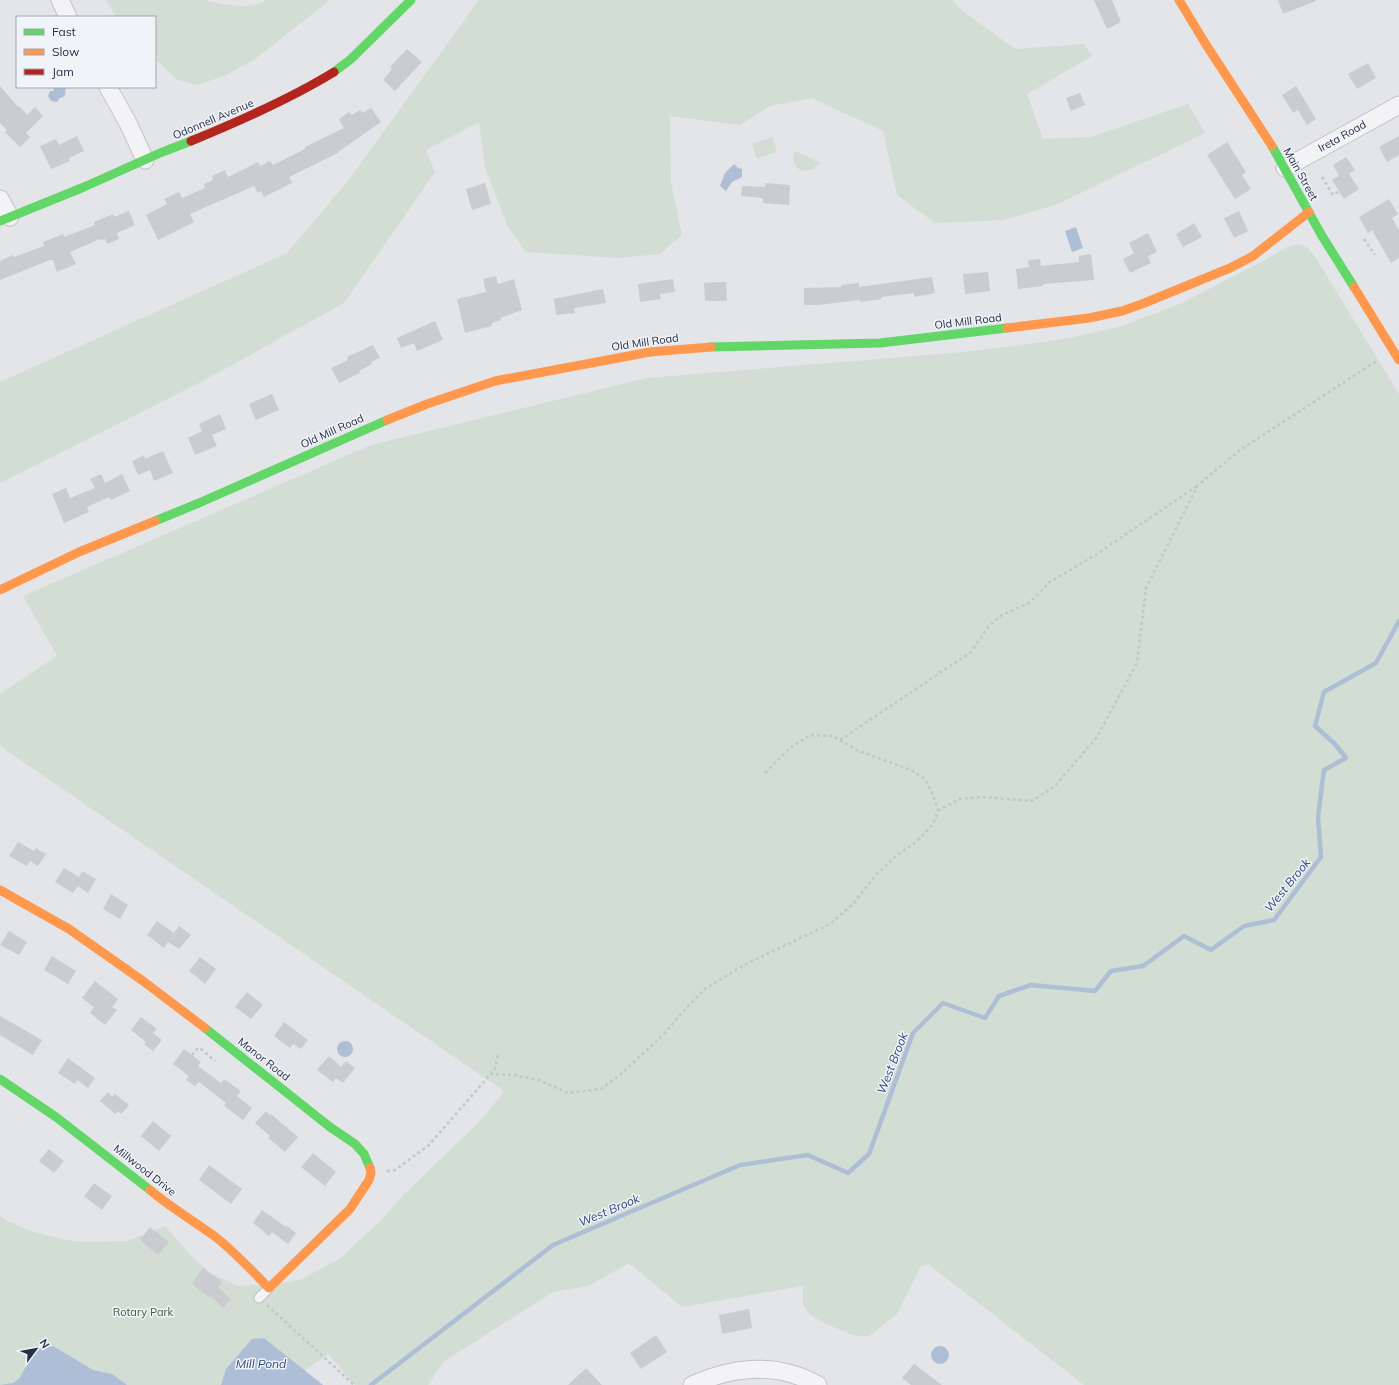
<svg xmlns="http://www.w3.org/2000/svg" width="1399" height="1385" font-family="Mulish,sans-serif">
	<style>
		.green { fill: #d2ddd3 }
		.water { fill: #aebed6 }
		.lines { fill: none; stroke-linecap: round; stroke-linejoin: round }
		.stream { stroke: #aebed6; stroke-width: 4.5 }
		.building { fill: #caccd0 }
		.lane-casing { stroke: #c0c2c6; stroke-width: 11 }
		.street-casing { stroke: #c0c2c6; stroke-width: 19 }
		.path { stroke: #c4c6cc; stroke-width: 2.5; stroke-dasharray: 3 3; stroke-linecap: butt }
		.lane { stroke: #f3f3f5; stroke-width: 9 }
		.street { stroke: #f3f3f5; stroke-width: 17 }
		.fast { stroke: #63d668; stroke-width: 9 }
		.slow { stroke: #ff974d; stroke-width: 9 }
		.jam { stroke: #b3261e; stroke-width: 9 }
		.labels { text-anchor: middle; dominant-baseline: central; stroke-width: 3; stroke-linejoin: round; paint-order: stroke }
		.street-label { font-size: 11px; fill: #272f44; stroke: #f0f3f8 }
		.park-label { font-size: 11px; fill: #376233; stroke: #f0f3f8 }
		.water-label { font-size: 12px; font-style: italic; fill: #2c497d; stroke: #f0f3f8 }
	</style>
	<rect width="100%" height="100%" fill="#e3e5e8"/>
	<path class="green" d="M106 0H206L210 2C224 4 254 11 266 0H330L255 59 224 76 197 85 178 80 155 59V17H116Z
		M479 0H952L960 9 1015 49 1084 44 1092 56 1027 94 1043 139 1090 137 1188 104 1205 133 1058 204 1004 220 935 223 897 195 883 131 812 98 770 106 740 125 670 116 671 183 682 235 660 254 619 258 526 252 507 225 485 167 479 122 426 150 435 172 344 303 205 380 0 483V382L287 253 348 181Z
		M772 137 777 151 757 159 752 144Z
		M795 151 819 162C809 179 787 169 795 151Z
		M1299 244 1307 247 1314 255 1399 394V1385H1084L928 1264 921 1266 897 1314 869 1336H855L824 1323 809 1314 803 1304V1286L682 1307 629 1263 588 1286 553 1292 443 1362 428 1385H355L328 1354 284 1385H0V1216L7 1221 30 1231 65 1240 86 1242 128 1241 165 1226 191 1256 212 1274 238 1286 279 1284 302 1279 341 1258 358 1241 381 1221 404 1194 474 1127 487 1113 504 1091 0 746V694L57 656 23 596 371 445 647 378 952 353 1016 346 1070 338 1122 326 1182 303 1265 260 1287 247Z"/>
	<path class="water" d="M54 87H66L65 95 63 97 60 98 57 102 51 101 48 96 50 91H53Z
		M734 164 738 168 742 169V177L732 182 726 191 720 186 725 173Z
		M1076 227 1083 248 1072 252 1065 231Z
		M337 1049a8 8 0 1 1 16 0a8 8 0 1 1-16 0Z
		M264 1338 323 1385H221L226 1369 252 1339Z
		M931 1355a9 9 0 1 1 18 0a9 9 0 1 1-18 0Z
		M53 1346 93 1370 112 1374 127 1385H0L13 1383 19 1379 35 1350Z"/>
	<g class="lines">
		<path class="stream" d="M371 1385 553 1245 740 1165 808 1155 848 1173 869 1154 913 1033 943 1003 985 1018 999 996 1031 985 1095 991 1111 971 1143 966 1184 936 1211 950 1244 926 1274 920 1321 857 1318 817 1324 770 1346 758 1335 744 1315 726 1324 692 1376 663 1399 621"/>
	</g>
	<path class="building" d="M1094 0H1112L1121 22 1107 29Z
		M1278 0H1316V1L1283 14Z
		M407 49 422 62 395 91 383 80 392 69 390 67Z
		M1368 63 1376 78 1357 89 1348 74Z
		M0 86 18 107 19 106 27 115 35 107 43 116 26 133 30 137 20 147 5 132 7 130 0 123Z
		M1296 86 1316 119 1307 125 1298 110 1293 113 1282 95Z
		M1080 93 1085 105 1071 111 1066 98Z
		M371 108 381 122 338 152V153L289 177 292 183 264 197 261 191 258 193 254 186 190 214 194 222 158 240 146 215 167 204 164 199 179 192 182 198 205 188 204 184 213 180 212 176 225 170 228 177 258 162 260 166 270 161 273 165 305 149V147L344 128 339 119 349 112 352 115 360 110 362 113Z
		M77 136 84 151 69 158 70 161 51 169 40 146 56 139 59 145Z
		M1399 136V155L1387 162 1379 147Z
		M1227 142 1246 172 1242 175 1251 189 1235 199 1207 155Z
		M1346 157 1355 170 1349 174 1359 189 1344 199 1332 180 1339 176 1333 165Z
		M485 183 491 204 472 210 466 189Z
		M765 183 790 185 789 205 763 203V198L741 196 742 186 765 187Z
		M1389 199 1398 214 1392 218 1399 230V258L1391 263 1372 230 1368 233 1359 217Z
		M129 211 135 225 117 233 119 239 107 244 105 239 101 240 100 239 70 252 76 264 57 272 53 260H50L0 280V261L13 255 14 257 44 246 43 242 63 234 64 237 95 225 94 222 113 214 114 217Z
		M1239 211 1248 231 1234 238 1224 218Z
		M1194 223 1202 237 1183 247 1176 234Z
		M1148 233 1157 252 1148 256 1151 263 1130 273 1123 259 1134 253 1129 243Z
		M1091 254 1094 280 1043 284V286L1018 289 1016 269 1029 267 1028 260 1040 259 1041 266 1079 262V256Z
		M988 272 990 291 965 294 963 274Z
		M496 276 498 284 514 279 522 310 500 318 501 320 492 323V326L465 333 457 299 486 292 483 279Z
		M932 277 935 293 914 297V293L881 297 882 299 861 302 860 300 818 305H804V288L842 287 841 285 859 283V287Z
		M673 279 675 292 660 294 661 299 640 302 638 284Z
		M726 282 727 301H705L704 283Z
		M603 289 606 303 574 308 575 313 556 315 554 299Z
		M435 321 443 340 417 351 414 343 401 348 397 338Z
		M373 345 380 358 371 362 372 364 359 371 360 373 339 383 331 368 348 360 347 357Z
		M272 394 279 410 256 420 249 404Z
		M220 414 226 429 212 435 217 446 195 455 188 438 202 431 199 424Z
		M163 451 173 473 154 481 150 470 138 475 132 461 144 455 145 459Z
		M101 474 105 483 122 474 130 491 111 500 109 497 87 507 89 512 64 523 52 494 66 488 70 498 95 488 90 479Z
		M18 842 34 851 36 848 46 854 38 866 30 861 27 866 9 856Z
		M64 868 79 877 82 871 96 879 88 893 78 886 73 893 55 882Z
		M111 894 128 905 120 919 103 909Z
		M157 921 174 933 179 926 191 935 179 949 168 942 164 948 147 935Z
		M9 931 27 942 19 955 0 945Z
		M52 956 76 971 68 984 44 970Z
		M200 957 216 969 205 984 189 971Z
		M95 981 118 999 112 1007 117 1010 105 1025 90 1013 94 1007 82 998Z
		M247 992 263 1005 251 1019 235 1007Z
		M0 1016 42 1040 33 1055 0 1035Z
		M141 1017 157 1029 153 1033 162 1040 153 1051 144 1044 146 1042 131 1030Z
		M284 1022 308 1040 301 1049 293 1044 290 1048 274 1036Z
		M184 1049 201 1062 198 1066 221 1083 224 1079 241 1091 237 1096 252 1108 243 1120 224 1106 226 1103 199 1082 195 1086 186 1080 189 1076 173 1064Z
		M329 1056 341 1067 346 1061 355 1068 343 1083 336 1078 333 1082 317 1070Z
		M68 1058 95 1078 88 1088 77 1080 75 1084 58 1073Z
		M108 1092 112 1097 115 1094 129 1105 121 1114 118 1111 115 1114 100 1101Z
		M266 1111 270 1115 271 1114 298 1137 285 1152 268 1138 270 1136 255 1123Z
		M153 1121 171 1136 159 1151 141 1136Z
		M49 1149 64 1161 54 1173 39 1161Z
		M313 1153 336 1172 325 1186 301 1167Z
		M209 1165 242 1189 231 1204 199 1180Z
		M94 1183 112 1196 102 1210 84 1196Z
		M262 1210 286 1227 287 1226 296 1233 288 1244 272 1232 269 1236 253 1223Z
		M150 1227 169 1242 158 1255 140 1240Z
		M203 1268 222 1282 218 1287 231 1299 223 1308 211 1296 210 1298 192 1284Z
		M749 1309 752 1328 722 1334 719 1315Z
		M656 1335 667 1352 641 1369 630 1353Z
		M914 1364 942 1385H911L902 1378Z
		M586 1368 602 1385H568Z"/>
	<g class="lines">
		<defs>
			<path id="lane" d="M259 1298 269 1288"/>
			<path id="street" d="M60 0 68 17
				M108 87 128 123 145 160
				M1285 168 1399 105
				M0 199 10 217
				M692 1385C734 1366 777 1362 818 1385"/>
		</defs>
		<use href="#lane" class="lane-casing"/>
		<use href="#street" class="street-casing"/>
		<path class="path" d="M1322 177 1333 195 1339 191
			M1364 239 1375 255
			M840 740 971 652 988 627 1002 615 1029 603 1050 582 1097 554 1197 486
			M938 811 959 799 984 797 1032 801 1054 787 1097 737 1137 663 1146 588 1198 485 1240 450 1378 360
			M192 1055 198 1048 201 1049 215 1061
			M490 1074 514 1075 539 1080 568 1093 601 1089 621 1074 662 1036 687 1007 706 988 746 964 830 924 852 905 876 875 896 856 916 842 933 824 938 811 933 795 925 779 911 770 859 751 832 736 810 735 790 748 765 773
			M387 1171 395 1170 428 1146 495 1069 498 1054
			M267 1305 354 1385"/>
		<use href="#lane" class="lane"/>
		<use href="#street" class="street"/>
		<path class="fast" d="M334 72 351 59 411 0
			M1272 146 1322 236 1354 287
			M0 221 84 187 160 153 191 141
			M711 347 880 343 1007 328
			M155 521 199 503 387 420
			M205 1028 330 1127 355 1144 364 1154 370 1168
			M0 1079 56 1117 150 1190"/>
		<path class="slow" d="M1179 0 1205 43 1272 146
			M1354 287 1399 360
			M1007 328 1089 318 1122 311 1142 304 1230 268 1253 256 1309 212
			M387 420 427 404 495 381 650 352 711 347
			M0 590 79 552 155 521
			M0 890 69 929 143 981 205 1028
			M150 1190C170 1207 192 1220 213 1235 234 1251 251 1270 269 1288L350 1209 369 1180 371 1173 370 1168"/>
		<path class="jam" d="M191 141C240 121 290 99 334 72"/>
	</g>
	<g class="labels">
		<g class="street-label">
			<text transform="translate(213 119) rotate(-23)">Odonnell Avenue</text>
			<text transform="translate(1342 136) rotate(-29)">Ireta Road</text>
			<text transform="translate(1301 174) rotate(61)">Main Street</text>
			<text transform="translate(968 321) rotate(-7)">Old Mill Road</text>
			<text transform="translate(645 342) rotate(-8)">Old Mill Road</text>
			<text transform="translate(332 431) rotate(-24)">Old Mill Road</text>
			<text transform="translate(264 1059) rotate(38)">Manor Road</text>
			<text transform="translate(145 1170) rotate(38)">Millwood Drive</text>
		</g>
		<g class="park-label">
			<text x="143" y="1312">Rotary Park</text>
		</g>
		<g class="water-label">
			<text transform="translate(1287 885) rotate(-51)">West Brook</text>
			<text transform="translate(892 1063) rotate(-69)">West Brook</text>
			<text transform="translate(609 1210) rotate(-23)">West Brook</text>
			<text x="261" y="1363">Mill Pond</text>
		</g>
	</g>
	<rect x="16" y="16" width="140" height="72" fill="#f0f3f8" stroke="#a0a5b0"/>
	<rect x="24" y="29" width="20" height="6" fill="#63d668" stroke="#a0a5b0"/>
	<text x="52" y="36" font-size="12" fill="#272f44">Fast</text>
	<rect x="24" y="49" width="20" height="6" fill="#ff974d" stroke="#a0a5b0"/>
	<text x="52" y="56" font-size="12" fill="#272f44">Slow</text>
	<rect x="24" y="69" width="20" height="6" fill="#b3261e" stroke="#a0a5b0"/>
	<text x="52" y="76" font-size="12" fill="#272f44">Jam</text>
	<g transform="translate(36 1349) rotate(58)" stroke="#f0f3f8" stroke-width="3" paint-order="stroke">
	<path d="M0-3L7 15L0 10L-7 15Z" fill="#272f44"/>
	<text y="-6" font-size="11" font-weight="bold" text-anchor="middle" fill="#272f44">N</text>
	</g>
</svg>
